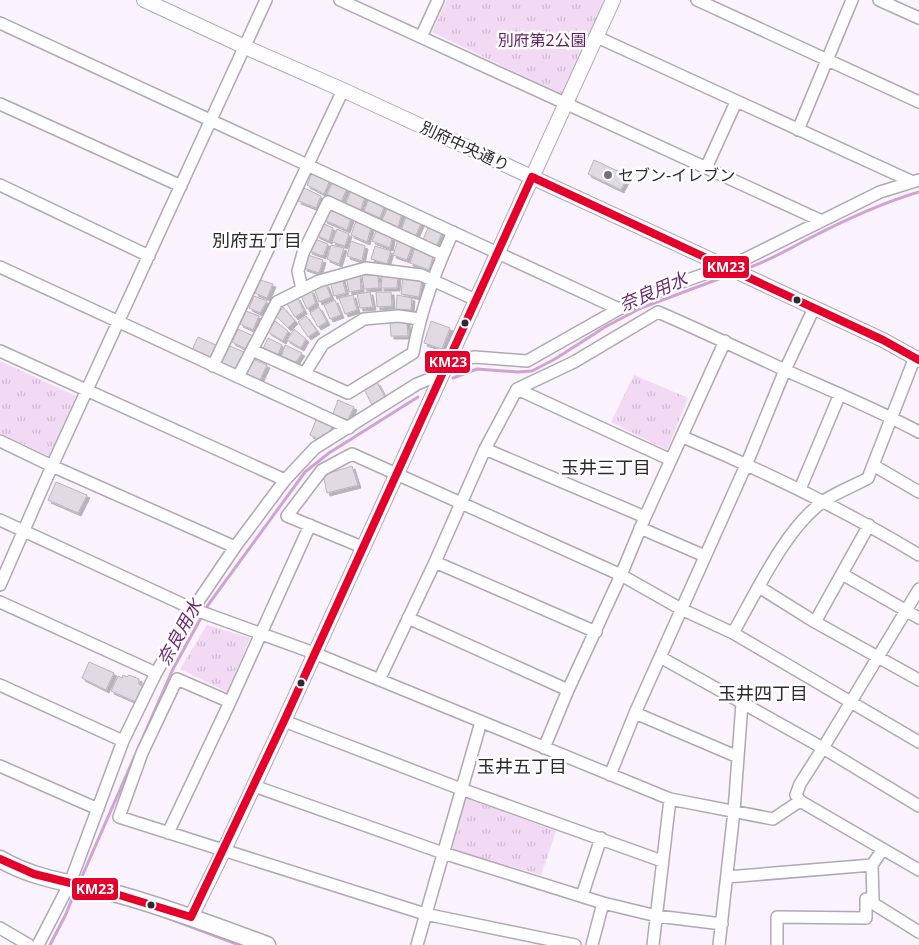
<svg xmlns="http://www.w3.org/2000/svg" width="919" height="945" font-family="'Noto Sans','Noto Sans JP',sans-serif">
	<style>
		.park { fill: url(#park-tufts) }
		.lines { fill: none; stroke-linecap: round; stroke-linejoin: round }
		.stream { stroke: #cfa4d2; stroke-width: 3 }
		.building { fill: #e1dae3; stroke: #bab4bb; filter: url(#shadow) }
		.minor-casing { stroke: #afa9b0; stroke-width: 14 }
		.tertiary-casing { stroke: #afa9b0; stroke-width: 16 }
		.secondary-casing { stroke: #afa9b0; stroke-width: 19 }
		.minor { stroke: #fefdff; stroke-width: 11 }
		.tertiary { stroke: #fefdff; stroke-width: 14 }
		.secondary { stroke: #fefdff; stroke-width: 16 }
		.bus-1-casing { stroke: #fff; stroke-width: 11 }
		.bus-1 { stroke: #e4002b; stroke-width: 8 }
		.poi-dot { fill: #776f78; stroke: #fff; stroke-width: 2 }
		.bus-dot { fill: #302931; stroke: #fff; stroke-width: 2 }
		.labels { text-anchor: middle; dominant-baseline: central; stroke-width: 5; stroke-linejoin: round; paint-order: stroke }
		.park-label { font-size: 16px; fill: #601a65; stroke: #fff }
		.street-label { font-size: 16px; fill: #302931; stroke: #fff }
		.poi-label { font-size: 16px; fill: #302931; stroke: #fff; text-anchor: start }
		.neighbourhood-label { font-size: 18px; fill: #302931; stroke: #fff }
		.water-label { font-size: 18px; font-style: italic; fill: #6e2973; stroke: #fff }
		.line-badge { stroke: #fff; stroke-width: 2 }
		.badge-label { font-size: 14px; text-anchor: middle; font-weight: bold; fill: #fff }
	</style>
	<defs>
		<pattern id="park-tufts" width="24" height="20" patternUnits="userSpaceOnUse" patternTransform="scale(1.25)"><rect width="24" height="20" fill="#f2d9f4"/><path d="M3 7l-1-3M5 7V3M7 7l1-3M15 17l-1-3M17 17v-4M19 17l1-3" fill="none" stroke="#d0bad2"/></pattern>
		<filter id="shadow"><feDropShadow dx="3" dy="3" stdDeviation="0" flood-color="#0004"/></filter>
	</defs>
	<rect width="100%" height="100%" fill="#faf2fc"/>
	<path class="park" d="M447 0H604L563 95 432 32Z
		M0 361 76 396 49 456 0 433Z
		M634 375 688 398 667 450 611 422Z
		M207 625 250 638 227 692 180 669Z
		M466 798 556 831 541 875 452 849Z"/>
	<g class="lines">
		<path class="stream" d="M745 269C767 262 787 250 808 239 843 221 881 203 919 192
			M453 378 477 369 518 372 532 371 555 359 605 327 641 308 732 274
			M80 881 173 669 208 605 305 472 329 453 418 397
			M165 917 239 945
			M50 945 66 914 76 889"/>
	</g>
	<path class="building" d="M594 160 628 176 621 190 588 174Z
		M312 173 330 180 324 194 307 185Z
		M333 182 347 189 341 202 327 194Z
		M304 188 321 196 316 208 298 201Z
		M351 190 365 196 361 210 346 203Z
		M369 198 385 204 380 218 364 211Z
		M388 207 402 213 398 227 382 220Z
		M329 208 351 219 347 230 324 220Z
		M406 216 422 222 415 237 401 231Z
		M356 221 371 228 367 242 351 235Z
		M322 223 333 228 329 241 316 235Z
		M429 225 443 231 436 247 423 240Z
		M337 229 349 234 345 246 332 242Z
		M376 231 392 238 390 248 372 241Z
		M315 239 328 244 323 256 309 251Z
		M398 240 412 246 407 260 393 255Z
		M351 241 365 246 362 261 347 256Z
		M331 245 344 248 339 264 327 259Z
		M375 246 391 251 387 264 371 259Z
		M415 247 427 251 426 254 433 257 429 270 410 263Z
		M308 255 323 260 319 273 304 268Z
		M360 275 361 290 349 292 346 277Z
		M362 275H378L379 288 364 289Z
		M382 275H398L397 288H381Z
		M403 276 422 280 419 297 401 294Z
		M342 278 346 293 334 296 330 282Z
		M260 280 273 284 267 298 255 293Z
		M326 284 331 297 319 302 314 288Z
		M311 290 316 303 307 309 301 296Z
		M370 292 373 307 360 308 357 294Z
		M376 292H391L392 306 377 307Z
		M353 295 357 310 345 314 339 298Z
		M397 295 412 298 411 310 396 309Z
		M254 296 267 301 260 313 249 308Z
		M297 297 304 311 295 317 287 304Z
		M335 300 341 315 330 319 324 305Z
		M283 307 295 321 288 328 276 316Z
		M319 307 327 322 318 327 310 313Z
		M246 311 259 316 253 330 240 324Z
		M306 316 317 331 308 337 298 322Z
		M275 321 288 331 283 341 268 332Z
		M407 321 408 336H391L390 322Z
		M431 321 450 328 442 349 424 343Z
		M238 329 253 336 246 349 232 342Z
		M294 329 306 339 301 348 287 340Z
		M198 337 218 346 211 360 192 350Z
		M268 338 282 345 277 357 262 351Z
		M285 345 302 353 296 362 281 357Z
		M230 346 246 353 238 370 221 362Z
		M251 358 267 365 260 380 245 373Z
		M377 382 385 397 372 405 364 389Z
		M338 400 354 407 348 420 333 414Z
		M316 420 332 426 329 436 323 434 320 440 310 435Z
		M352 466 358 485 327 493 323 475Z
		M56 482 87 495 78 513 48 500Z
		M89 662 114 673 106 690 82 678Z
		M123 675 127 677 129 675 139 679V684L143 687 136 702 111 691 118 676 122 678Z"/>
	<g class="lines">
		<defs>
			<path id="minor" d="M340 0 822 221
				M697 0 919 102
				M879 0 919 18
				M0 23 619 309
				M421 37 438 0
				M597 37 913 182
				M0 104 181 186
				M798 130 852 0
				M706 168 736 102
				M0 185 149 256
				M0 267 349 428
				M302 289 298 271 303 253 328 202 443 255
				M252 350 348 393 413 353C421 309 435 272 453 232
				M0 351 285 480
				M448 361 475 357 527 361 619 309 670 286 739 262 880 192 919 180
				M213 366 343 90
				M305 373 323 344 364 319 398 316 420 319
				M238 377 277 302 319 281 366 268 421 275 476 300
				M517 389 671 460
				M683 437C764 471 843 509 919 555
				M0 441 52 466 235 547
				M485 449 645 517
				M873 465 919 492
				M800 489 840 394
				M0 520 193 609 314 653 670 799 773 819 800 801
				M640 528 705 556
				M362 547 287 516 322 470 352 454 621 575 681 609 733 633 919 742
				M435 562 596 632
				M842 574 919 618
				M0 585 52 466 266 0
				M759 587 815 622 919 680
				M919 589 823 748 800 784 796 795 800 801 919 870
				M0 602 156 673
				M408 618 568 690
				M815 622 869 525
				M733 633C756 593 786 527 824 501 837 492 854 486 868 478L915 357
				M660 657 823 748 919 806
				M379 680 435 562 485 449 517 389 574 362 658 312C702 331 744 351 787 371 832 391 876 409 919 432
				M0 685 123 741
				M230 702 177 679 142 753 119 817 425 914 575 945
				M635 713 738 757
				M284 721 461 789 662 861
				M544 748 568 690 621 575 645 517 725 341
				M0 766 98 809
				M610 775 635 713 747 463 785 370 814 308
				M254 786 443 853 603 903 657 916 722 924
				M168 833 230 702 310 525
				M727 877 872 865 883 849
				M582 896 601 838
				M866 899 919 932
				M0 928 29 945
				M38 945 70 883 123 741 156 673 193 609 235 547 285 480 315 448 417 384 442 374
				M417 945 481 722
				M592 945 603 903
				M653 945 670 799
				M719 945 734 811 742 703
				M777 945V917L866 918V899L873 900 872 865"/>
			<path id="tertiary" d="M144 0 245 47 343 90 744 275 883 340 919 360
				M191 917 224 850 284 721 613 0"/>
			<path id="secondary" d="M0 859C37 881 81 884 121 895 171 909 218 927 267 945"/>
		</defs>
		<use href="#minor" class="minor-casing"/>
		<use href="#tertiary" class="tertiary-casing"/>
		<use href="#secondary" class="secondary-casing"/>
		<use href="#minor" class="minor"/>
		<use href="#tertiary" class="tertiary"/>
		<use href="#secondary" class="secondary"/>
		<defs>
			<path id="bus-1" d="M532 177 883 340 919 360
				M0 859 34 874 119 895 191 917
				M191 917 284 721 532 177"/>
		</defs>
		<use href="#bus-1" class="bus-1-casing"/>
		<use href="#bus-1" class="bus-1"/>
	</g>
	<circle class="poi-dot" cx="608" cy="175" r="5"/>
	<g class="bus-dot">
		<circle cx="797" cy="300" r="4.5"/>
		<circle cx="465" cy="323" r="4.5"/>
		<circle cx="301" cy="683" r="4.5"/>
		<circle cx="151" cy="905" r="4.5"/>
	</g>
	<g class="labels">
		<g class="park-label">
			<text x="542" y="40">別府第2公園</text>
		</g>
		<g class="street-label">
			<text transform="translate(465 146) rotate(25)">別府中央通り</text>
		</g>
		<g class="poi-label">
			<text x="618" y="175">セブン-イレブン</text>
		</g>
		<g class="neighbourhood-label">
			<text x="257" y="240">別府五丁目</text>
			<text x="606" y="467">玉井三丁目</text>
			<text x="763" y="693">玉井四丁目</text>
			<text x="522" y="766">玉井五丁目</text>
		</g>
		<g class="water-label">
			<text transform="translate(653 291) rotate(-23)">奈良用水</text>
			<text transform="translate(179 632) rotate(-61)">奈良用水</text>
		</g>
	</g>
	<g class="line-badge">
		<rect x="702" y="255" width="48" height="24" rx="5" fill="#e4002b"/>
		<rect x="424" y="350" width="47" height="24" rx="5" fill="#e4002b"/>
		<rect x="71" y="877" width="48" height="24" rx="5" fill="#e4002b"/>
	</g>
	<g class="badge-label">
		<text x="726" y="272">KM23</text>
		<text x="448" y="367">KM23</text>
		<text x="95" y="894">KM23</text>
	</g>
</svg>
